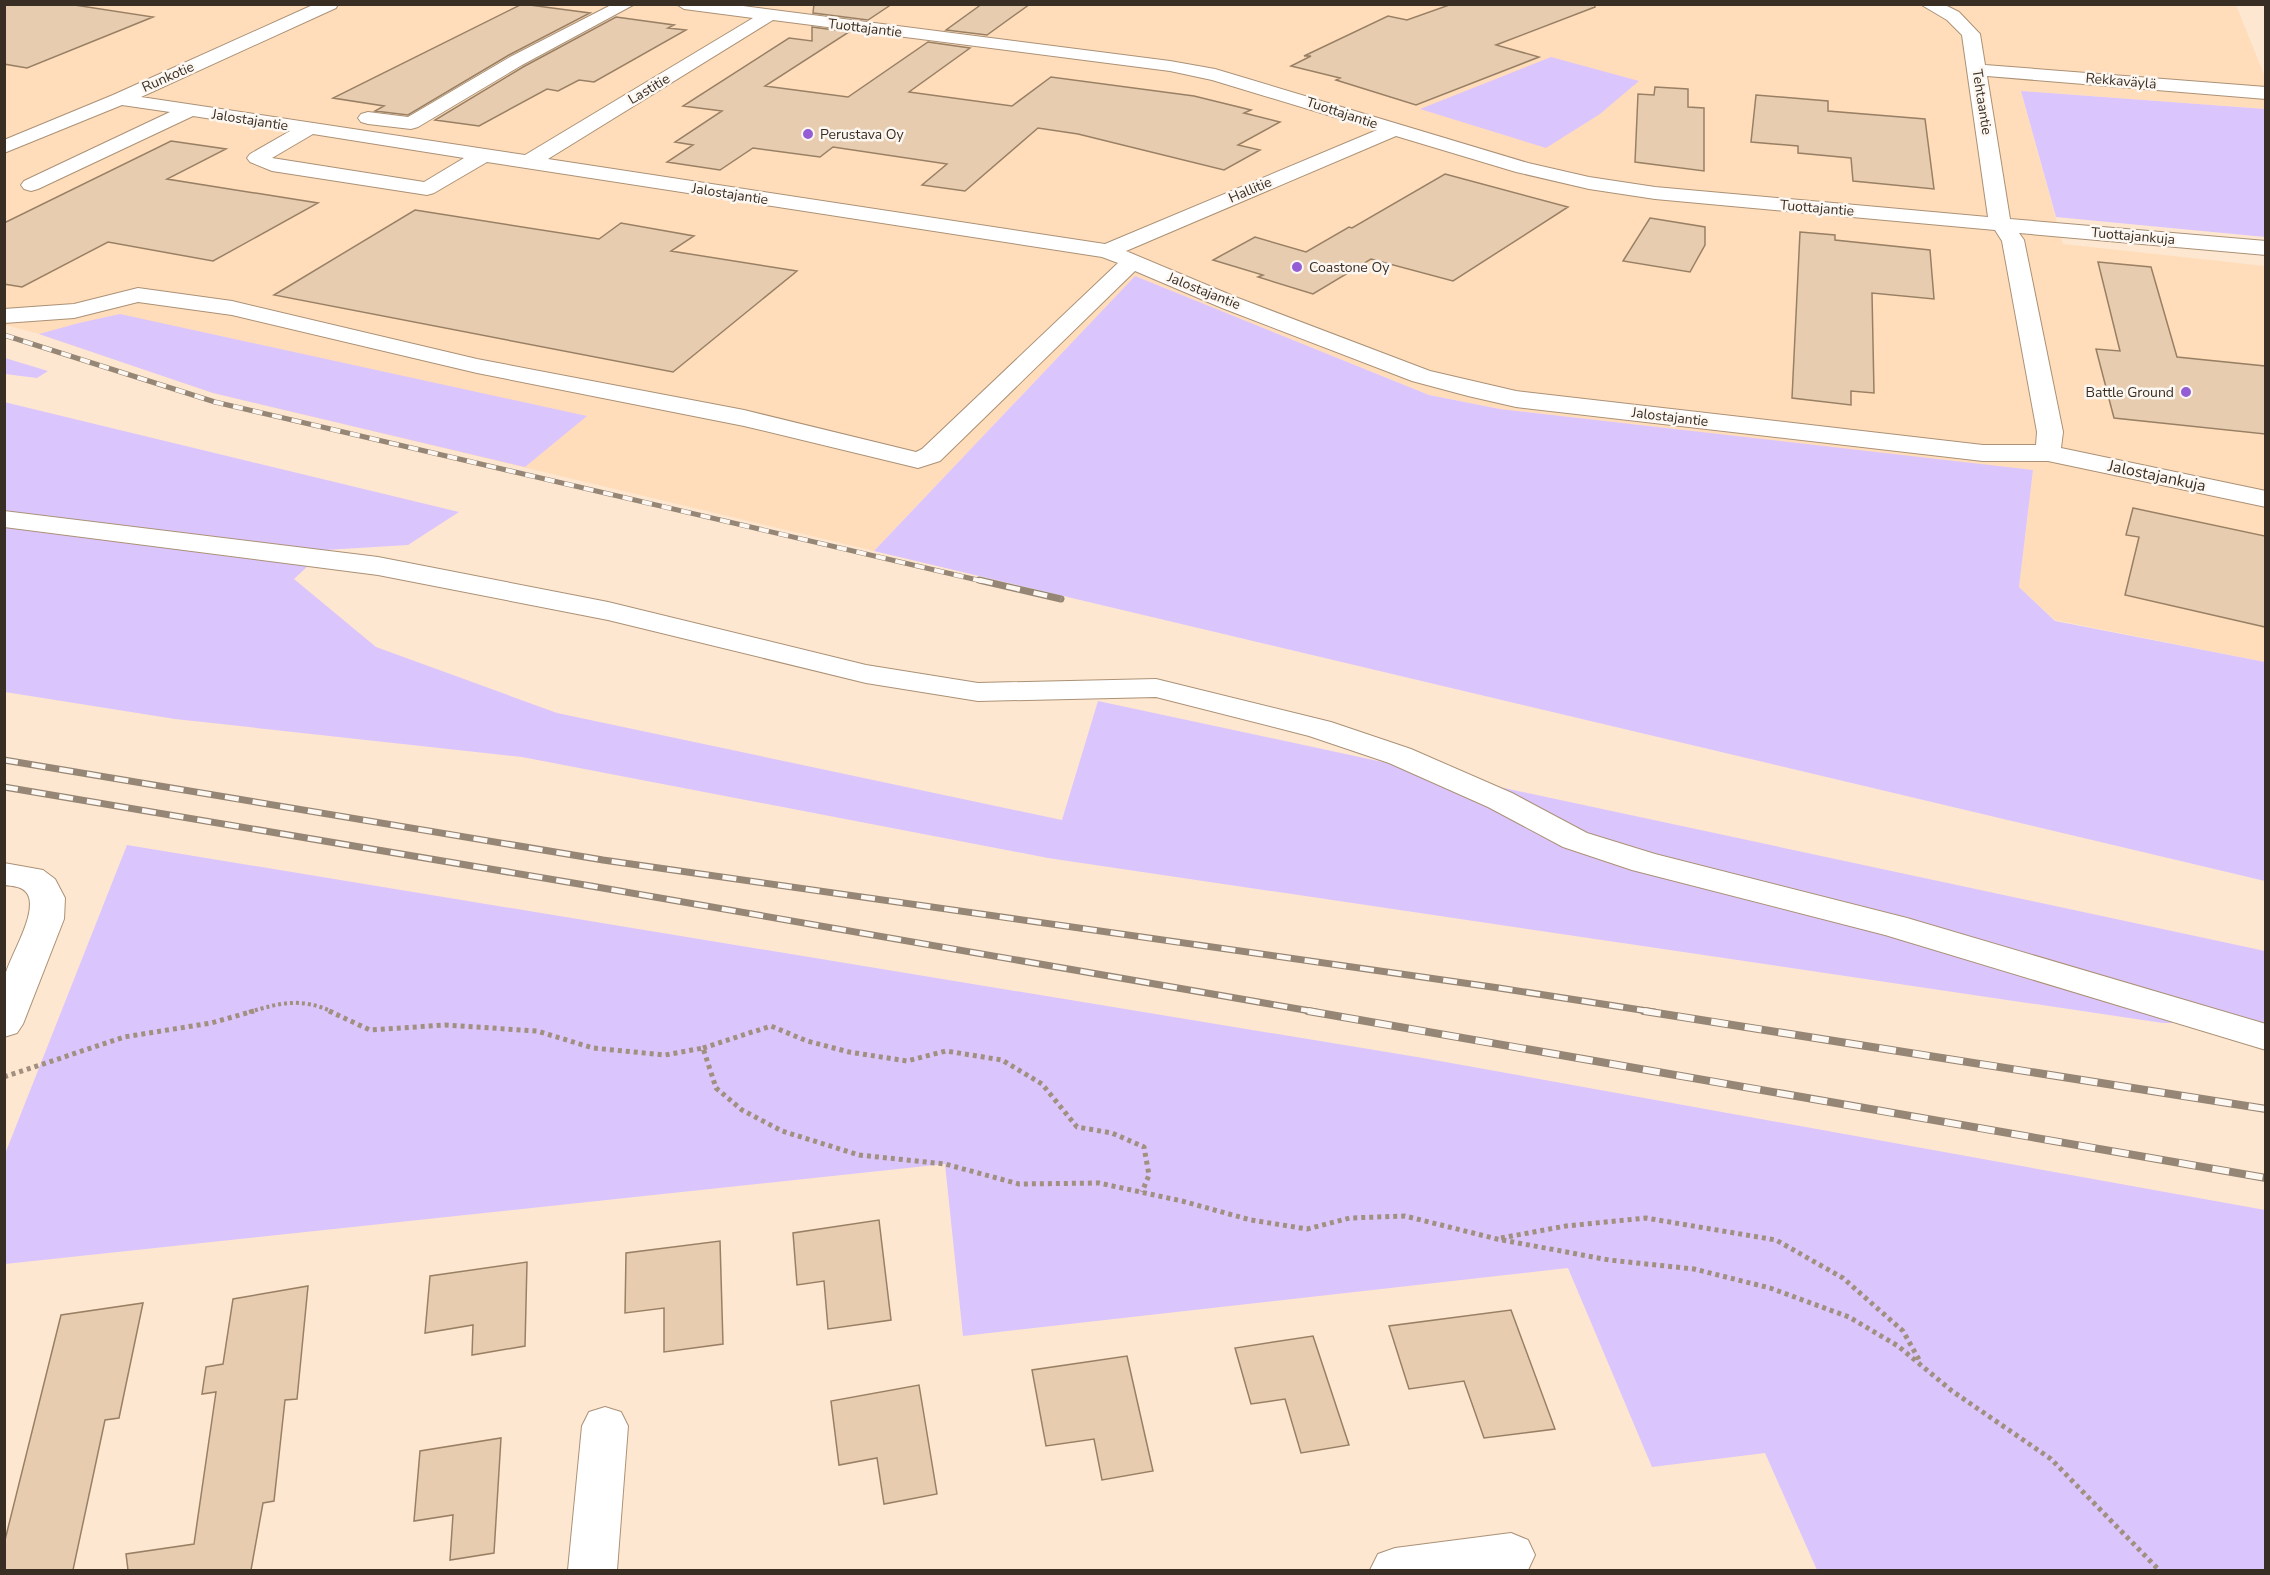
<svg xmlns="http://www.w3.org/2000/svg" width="2270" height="1575" font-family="'Nunito Sans',sans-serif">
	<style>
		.built { fill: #ffddba }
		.green { fill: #dbc5fd }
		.building { fill: #e7ccaf; stroke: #998065; stroke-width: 1.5 }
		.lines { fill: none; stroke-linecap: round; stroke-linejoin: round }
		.minor-casing { stroke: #ab9176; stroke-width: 2 }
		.path-far1 { stroke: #a1907f; stroke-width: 4; stroke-dasharray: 3 3; stroke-linecap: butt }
		.path { stroke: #a1907f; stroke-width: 5; stroke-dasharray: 4 4; stroke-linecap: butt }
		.minor { fill: #fff; fill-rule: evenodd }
		.rail-far2-casing { stroke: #968675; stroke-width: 5 }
		.rail-far1-casing { stroke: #968675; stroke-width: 7 }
		.rail-casing { stroke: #968675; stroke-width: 8 }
		.rail-far2 { stroke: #fdf7f2; stroke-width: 4; stroke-dasharray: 10; stroke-linecap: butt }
		.rail-far1 { stroke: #fdf7f2; stroke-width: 4.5; stroke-dasharray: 14; stroke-linecap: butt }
		.rail { stroke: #fdf7f2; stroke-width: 6; stroke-dasharray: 17; stroke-linecap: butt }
		.poi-dot { fill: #955dd5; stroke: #fdf7f2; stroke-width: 2 }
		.labels { text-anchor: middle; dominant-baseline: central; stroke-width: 5; stroke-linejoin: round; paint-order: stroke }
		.far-street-label { font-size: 14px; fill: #392e23; stroke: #fdf7f2 }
		.far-poi-label { font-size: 14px; fill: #392e23; stroke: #fdf7f2; text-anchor: start }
		.street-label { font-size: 16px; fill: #392e23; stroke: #fdf7f2 }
	</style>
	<rect width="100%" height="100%" fill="#fde7d0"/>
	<path class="built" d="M4 5H2236L2265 77V109L2021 91 2063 244 2265 266V662L2055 620 2019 587 2033 471 1500 409 1429 395 1135 276 874 551 213 393 39 334 5 325Z"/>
	<path class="green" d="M1551 57 1639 81 1600 114 1546 148 1420 109Z
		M2021 91 2265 109V237L2056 217Z
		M1135 276 1429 395 1500 409 2033 470 2019 587 2055 621 2265 662V881L874 551Z
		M120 314 587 416 525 467 213 393 39 334 79 323Z
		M5 358 48 371 37 378 5 374Z
		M4 402 459 512 408 545 325 550 294 579 376 647 557 713 1062 820 1098 701 2265 951V1022L2163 1023 1048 858 522 757 175 719 5 692Z
		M127 845 1423 1058 2265 1210V1570H1817L1765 1453 1652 1467 1568 1268 963 1336 945 1164 5 1264V1154Z"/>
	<path class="building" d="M4 4H68L153 17 27 68 4 64Z
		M522 4 590 13 509 55 408 115 375 111 384 106 333 98Z
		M814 4H892L868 20 813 13Z
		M982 4H1030L987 35 946 30Z
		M1452 4H1594L1595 7 1496 45 1539 57 1416 105 1336 80 1340 78 1291 66 1311 56H1304L1388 16 1407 20Z
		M616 17 674 25 668 28 686 30 594 82 579 80 558 91 547 89 479 126 435 120 523 67Z
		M812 27 849 32 765 86 848 97 928 42 970 48 909 92 1012 106 1051 77 1194 96 1251 110 1244 113 1280 122 1238 145 1260 150 1224 170 1078 134 1038 128 965 191 922 185 947 164 833 147 820 157 753 148 720 170 667 162 693 145 675 142 722 111 683 106 789 38 812 41Z
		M1655 87 1688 89V107L1704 108V171L1635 162 1638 94 1654 95Z
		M1756 95 1828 101V111L1925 119 1934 189 1853 181 1851 158 1798 153V146L1751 142Z
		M171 141 226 149 167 179 318 203 213 261 108 242 22 287 4 284V223Z
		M1445 174 1568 207 1453 281 1371 259 1313 294 1258 277 1263 275 1213 260 1255 237 1306 252 1349 227 1352 228Z
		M415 210 599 239 621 223 694 236 671 251 797 271 673 372 274 295Z
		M1650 218 1705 227V245L1690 272 1623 261Z
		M1800 232 1835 235V240L1930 250 1934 299 1872 293 1874 393 1851 391V405L1792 398Z
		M2098 262 2151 267 2177 357 2265 366V434L2114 418 2096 349 2120 351Z
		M2133 508 2265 536V627L2125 595 2139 537 2126 535Z
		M879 1220 891 1320 828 1329 824 1281 797 1285 793 1233Z
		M720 1241 723 1344 664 1352V1308L625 1313 626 1253Z
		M527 1262 525 1346 472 1355 473 1325 425 1333 430 1276Z
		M308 1286 297 1399 285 1400 274 1501 263 1503 251 1570H128L126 1554 194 1544 216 1392 202 1394 206 1367 223 1364 233 1299Z
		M143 1303 119 1418 105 1420 73 1570H4V1544L61 1315Z
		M1511 1310 1555 1429 1484 1438 1464 1381 1409 1389 1389 1326Z
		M1313 1336 1349 1445 1301 1453 1285 1399 1251 1404 1235 1348Z
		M1127 1356 1153 1471 1102 1480 1094 1439 1046 1446 1032 1370Z
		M919 1385 937 1494 884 1504 877 1458 839 1465 831 1401Z
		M501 1438 494 1553 450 1560 453 1515 414 1521 420 1451Z"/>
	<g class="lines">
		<defs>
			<path id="minor" d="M315 4H338L336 8 141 97 525 155 753 18 684 9 676 4H728L1170 61 1215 69 1528 163 1589 177 1655 187 1988 217 1962 35 1947 20 1920 4H1943L1959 12 1980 34 1985 65 2266 87V99L1987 76 2010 219 2266 241V255L2019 233 2024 240 2063 432 2061 448 2266 491V507L2048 461H1983L1516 407 1468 396 1412 381 1222 308 1135 271 940 461 918 468 744 426 477 373 232 315 138 302 74 318 4 323V309L74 304 138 288 232 301 477 359 744 410 916 452 922 449 1118 263 1102 257 487 162 434 193 427 195 272 171 250 162 247 158 250 154 290 131 193 116 38 189 31 191 24 189 21 185 24 181 170 112 122 105 4 153V140L113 95ZM773 20 1170 71 1212 80 1377 130 1105 244 548 159ZM313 134 464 158 424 182 272 158ZM1396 136 1516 172 1589 189 1655 199 1995 230 2002 241 2037 432 2036 445H1983L1516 391 1430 371 1238 298 1126 251Z
				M613 4H635L522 65 418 127 411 129 368 124 361 122 358 118 361 114 368 112 408 117 510 57Z
				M4 511 378 557 608 602 866 665 978 683 1156 679 1331 722 1411 749 1512 793 1587 833 1655 854 1907 918 2266 1024V1050L1885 935 1632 870 1563 847 1488 807 1389 763 1309 736 1156 697 978 701 866 683 608 620 378 575 4 527Z
				M4 863 43 870 55 879 65 898 64 919 23 1024 17 1033 4 1037C4 1018 1 994 5 976 9 957 41 909 26 892 21 886 12 886 4 885Z
				M605 1407 621 1412 628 1426 617 1570H568L582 1426 589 1412Z
				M1511 1533 1528 1540 1535 1555 1528 1570H1370L1378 1554 1395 1548Z"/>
		</defs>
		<use href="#minor" class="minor-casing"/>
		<path class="path-far1" d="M249 1012C281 1003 300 997 333 1012"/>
		<path class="path" d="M329 1011 370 1030 445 1025 537 1031 593 1048 665 1055 703 1048 716 1088 742 1110 782 1131 859 1155 945 1164 1019 1184 1099 1183 1182 1201 1251 1220 1307 1229 1350 1218 1405 1216 1497 1239 1609 1260 1694 1269 1770 1288 1849 1317 1898 1346 1952 1391 2051 1459 2159 1570
			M703 1048 771 1026 807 1041 849 1052 907 1061 946 1051 1002 1060 1042 1084 1077 1127 1112 1133 1144 1147 1149 1175 1142 1192
			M4 1077 124 1037 211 1023 254 1011
			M1501 1238 1566 1226 1646 1218 1776 1240 1843 1278 1903 1331 1921 1363"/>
		<use href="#minor" class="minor"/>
		<defs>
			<path id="rail-far2" d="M4 335 215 402 986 582"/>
			<path id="rail-far1" d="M979 580 1061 599
				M4 760 603 860 1499 988 1654 1012
				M4 787 591 886 1316 1012"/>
			<path id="rail" d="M1308 1011 2266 1178
				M1644 1011 2266 1109"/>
		</defs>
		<use href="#rail-far2" class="rail-far2-casing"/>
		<use href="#rail-far1" class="rail-far1-casing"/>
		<use href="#rail" class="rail-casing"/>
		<use href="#rail-far2" class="rail-far2"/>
		<use href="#rail-far1" class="rail-far1"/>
		<use href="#rail" class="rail"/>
	</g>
	<g class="poi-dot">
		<circle cx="808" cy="134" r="6"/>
		<circle cx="1297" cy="267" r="6"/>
		<circle cx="2186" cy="392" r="6"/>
	</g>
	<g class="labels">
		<g class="far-street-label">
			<text transform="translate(865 28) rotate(7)">Tuottajantie</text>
			<text transform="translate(168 77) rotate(-24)">Runkotie</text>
			<text transform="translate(2121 81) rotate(5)">Rekkaväylä</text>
			<text transform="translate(649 89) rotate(-31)">Lastitie</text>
			<text transform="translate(1982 102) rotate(81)">Tehtaantie</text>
			<text transform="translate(1342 113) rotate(18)">Tuottajantie</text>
			<text transform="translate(250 120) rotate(9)">Jalostajantie</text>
			<text transform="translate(1250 190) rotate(-23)">Hallitie</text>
			<text transform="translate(730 194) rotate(9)">Jalostajantie</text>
			<text transform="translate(1817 208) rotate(5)">Tuottajantie</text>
			<text transform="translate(2133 236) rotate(5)">Tuottajankuja</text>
			<text transform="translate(1204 291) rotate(22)">Jalostajantie</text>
			<text transform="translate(1670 417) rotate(7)">Jalostajantie</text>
		</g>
		<g class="far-poi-label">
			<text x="820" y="134">Perustava Oy</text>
			<text x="1309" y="267">Coastone Oy</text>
			<text x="2174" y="392" text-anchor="end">Battle Ground</text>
		</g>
		<g class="street-label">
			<text transform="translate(2157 476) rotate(12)">Jalostajankuja</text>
		</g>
	</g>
	<rect width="2270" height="1575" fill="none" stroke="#392e23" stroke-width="12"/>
</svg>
